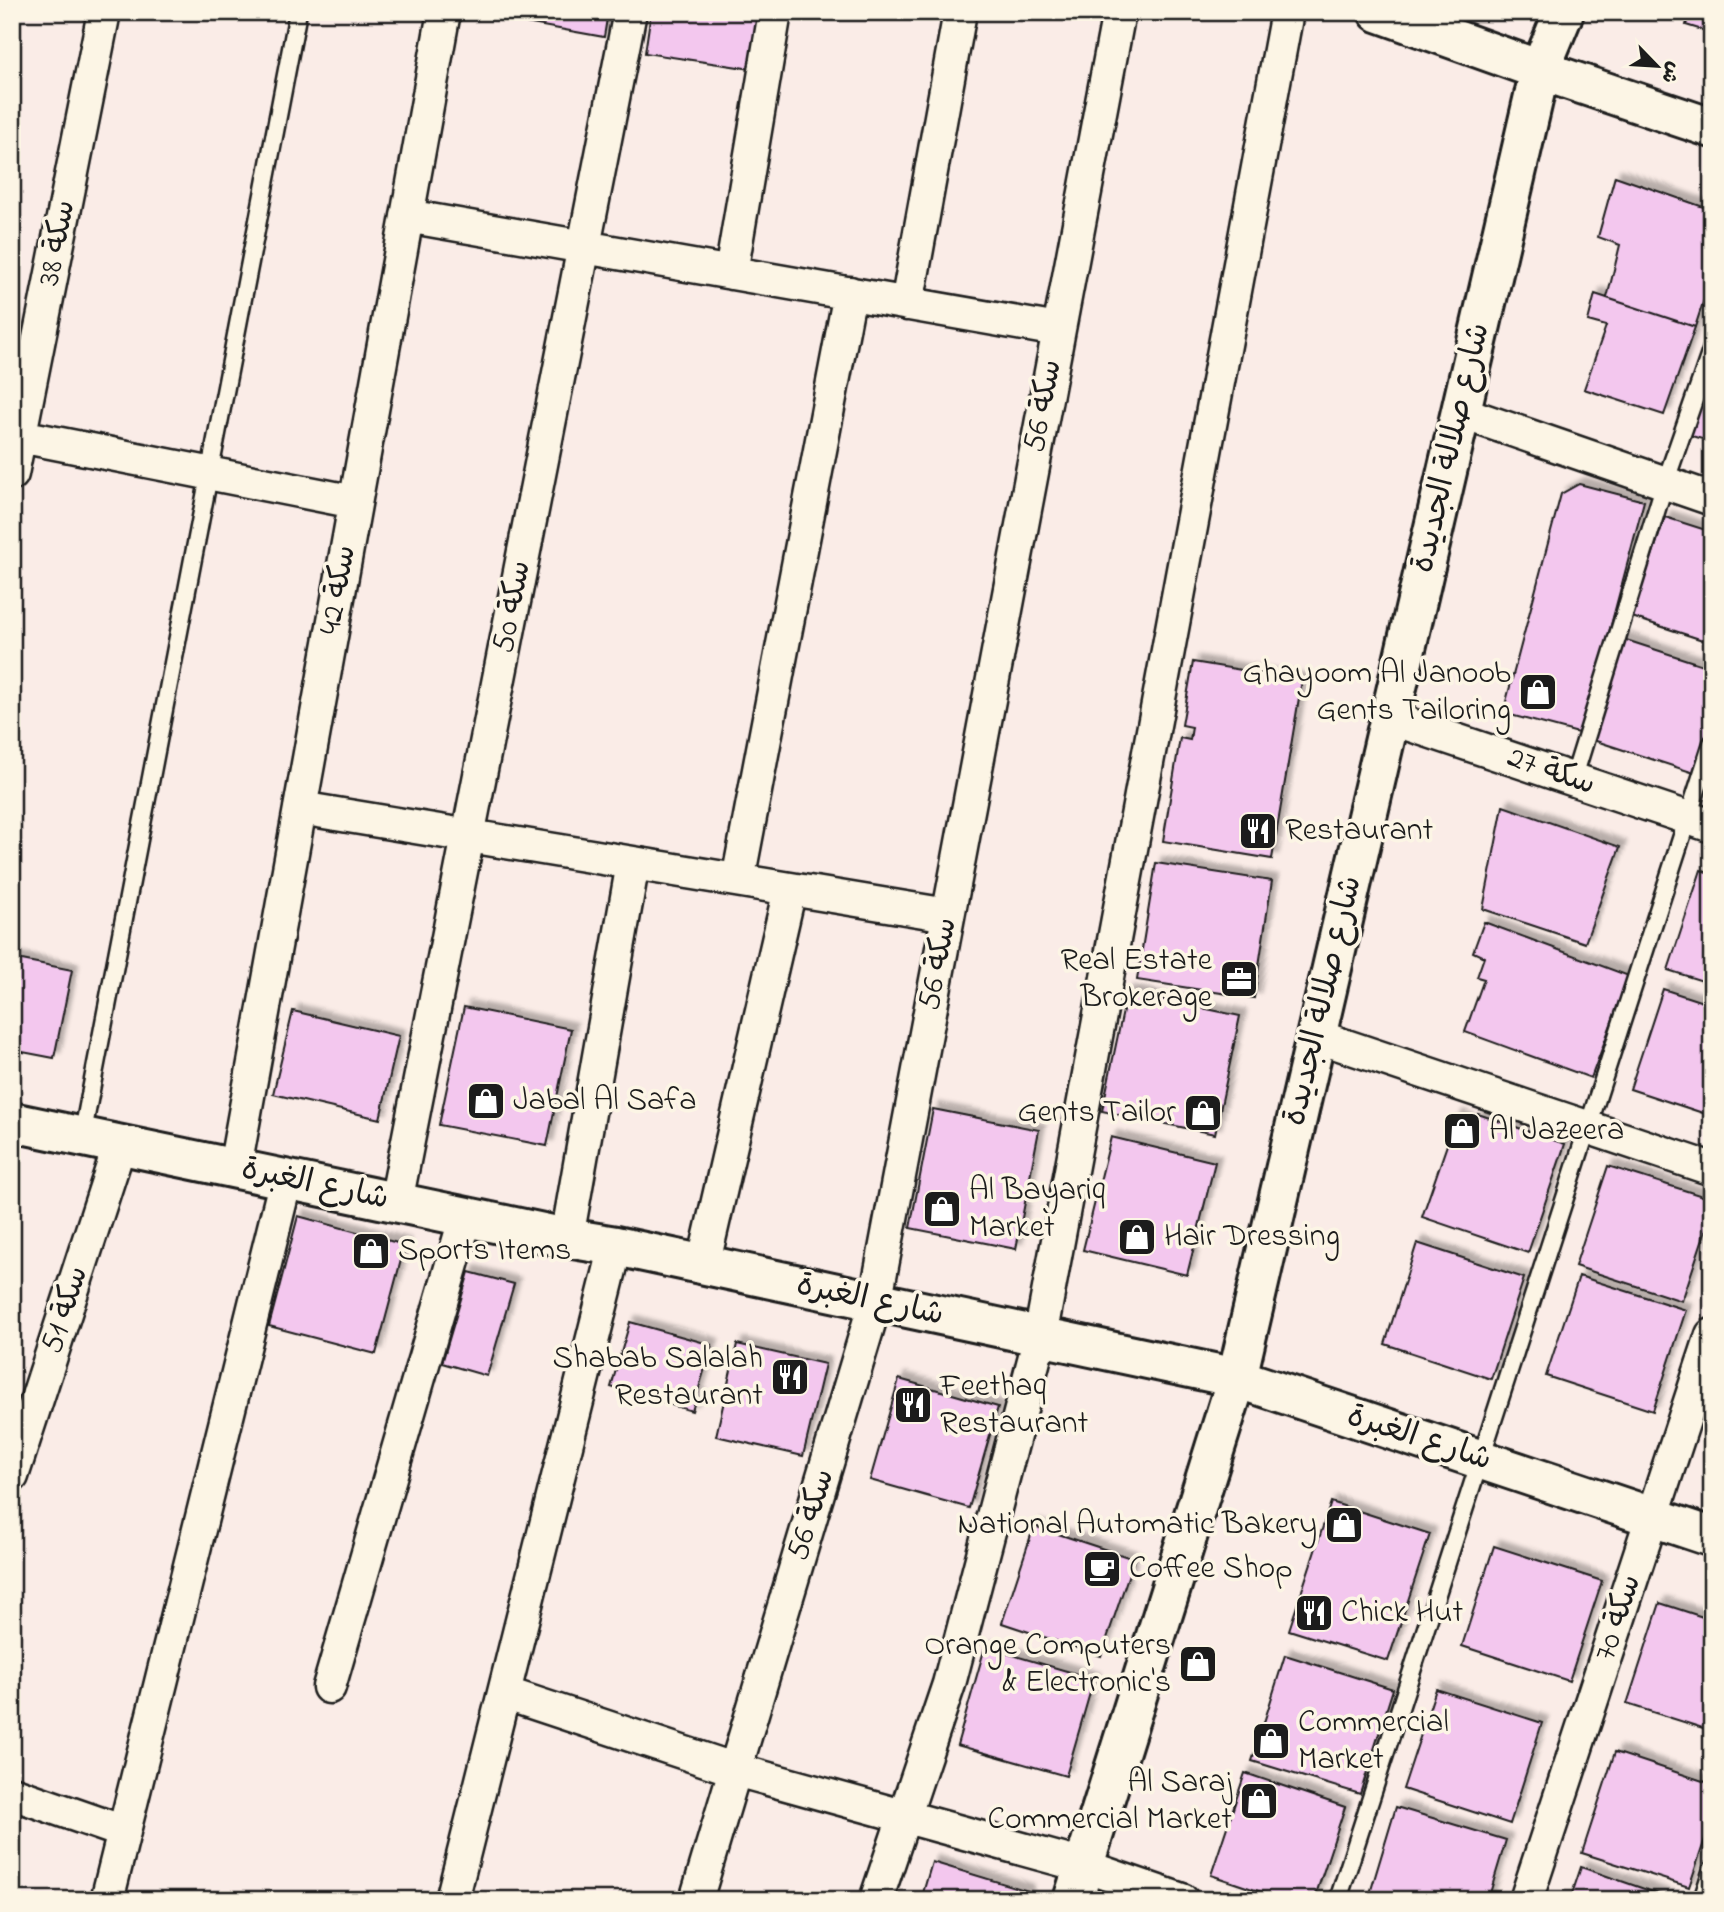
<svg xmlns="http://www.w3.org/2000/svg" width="1724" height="1912" font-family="'Indie Flower','Playpen Sans Arabic',sans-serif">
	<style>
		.building { fill: #f3c7ee; stroke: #1c1c1c; stroke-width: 2; filter: url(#shadow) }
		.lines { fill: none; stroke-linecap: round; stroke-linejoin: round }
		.service-casing { stroke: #1c1c1c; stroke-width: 21 }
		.minor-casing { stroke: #1c1c1c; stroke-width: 37 }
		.tertiary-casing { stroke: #1c1c1c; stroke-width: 44 }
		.service { stroke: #fcf5e5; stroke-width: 16 }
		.minor { stroke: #fcf5e5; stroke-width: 32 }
		.tertiary { stroke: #fcf5e5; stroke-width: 38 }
		.labels { text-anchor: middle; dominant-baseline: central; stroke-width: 7; stroke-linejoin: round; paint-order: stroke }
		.street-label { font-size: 32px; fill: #1c1c1c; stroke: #fcf5e5 }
		.poi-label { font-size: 32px; fill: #1c1c1c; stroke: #fcf5e5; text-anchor: start }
	</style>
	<defs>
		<filter id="shadow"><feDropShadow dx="6" dy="-6" stdDeviation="2" flood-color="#0004"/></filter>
	</defs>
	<rect width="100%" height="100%" fill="#faece7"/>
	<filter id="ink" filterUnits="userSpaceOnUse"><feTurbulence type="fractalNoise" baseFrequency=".0143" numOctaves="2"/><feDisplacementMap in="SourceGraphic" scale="14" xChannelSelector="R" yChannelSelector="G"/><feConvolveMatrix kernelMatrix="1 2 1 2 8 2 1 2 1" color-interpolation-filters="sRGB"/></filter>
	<g filter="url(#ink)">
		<path class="building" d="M482 12H608L604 37 482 15Z
			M651 12H760L752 69 645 53Z
			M1690 12H1712V33L1686 25Z
			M1615 176 1712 210V275L1695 327 1607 298 1620 245 1598 237Z
			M1595 294 1695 327 1664 415 1584 389 1606 326 1588 321Z
			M1712 352V442L1685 434Z
			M1579 484 1644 501 1582 734 1503 713 1561 494Z
			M1665 517 1712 532V643L1632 617Z
			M1620 638 1712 668V719L1694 773 1587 738Z
			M1193 662 1302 680 1272 859 1163 841 1180 738 1190 740 1192 727 1182 725Z
			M1503 806 1620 847 1585 943 1483 909Z
			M1156 863 1272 881 1254 998 1137 980Z
			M1701 870 1712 874V984L1668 970Z
			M1484 922 1629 976 1591 1078 1465 1032 1484 979 1477 977 1484 957 1473 952Z
			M12 958 72 970 54 1058 12 1050Z
			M1663 989 1712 1005V1116L1630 1089Z
			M1127 992 1240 1016 1215 1134 1102 1111Z
			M464 1007 571 1029 547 1146 439 1125Z
			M293 1011 399 1036 380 1119 273 1094Z
			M933 1109 1039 1130 1016 1249 910 1228Z
			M1478 1114 1565 1144 1528 1253 1422 1217 1457 1116 1475 1123Z
			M1111 1137 1215 1162 1187 1275 1083 1250Z
			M1608 1166 1712 1199V1211L1682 1301 1575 1266Z
			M298 1216 405 1245 376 1354 269 1326Z
			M1417 1243 1524 1278 1491 1379 1385 1344Z
			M469 1272 514 1284 487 1376 442 1363Z
			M1579 1276 1686 1310 1653 1411 1546 1376Z
			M630 1322 712 1345 692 1411 611 1387Z
			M737 1344 825 1364 803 1456 716 1436Z
			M899 1379 998 1407 969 1508 870 1480Z
			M1331 1502 1430 1534 1388 1661 1289 1630Z
			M1034 1526 1134 1559 1101 1656 1002 1623Z
			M1494 1546 1602 1581 1569 1681 1462 1646Z
			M1660 1603 1712 1620V1731L1627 1704Z
			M985 1647 1094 1679 1066 1776 957 1745Z
			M1285 1655 1393 1689 1360 1794 1252 1761Z
			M1436 1689 1542 1723 1510 1824 1403 1789Z
			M1615 1752 1712 1784V1818L1689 1887 1582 1853Z
			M1245 1773 1345 1807 1314 1900H1285L1211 1875Z
			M1396 1807 1506 1840 1488 1900H1368Z
			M932 1862 1028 1891 1025 1900H921Z
			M1581 1867 1676 1900H1570Z"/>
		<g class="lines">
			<defs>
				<path id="service" d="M1573 780 1665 483 1712 348
					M82 1137 298 12
					M1338 1900 1712 743
					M1702 1900 1712 1869"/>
				<path id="minor" d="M407 216 1058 330
					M731 273 775 12
					M907 304 960 12
					M1460 412 1712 499
					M20 436 355 502
					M12 474 104 12
					M1390 718 1712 826
					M300 808 948 915
					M738 880 850 293
					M1316 1036 1712 1169
					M235 1168 444 12
					M396 1202 630 12
					M567 1238 633 863
					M703 1266 790 889
					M12 1476 120 1144
					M329 1687 466 1216
					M504 1693 736 1770 1084 1866 1182 1900
					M12 1793 124 1832
					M107 1900 286 1179
					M452 1900 616 1246
					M696 1900 875 1303 1119 12
					M876 1900 949 1684 1040 1337 1287 12
					M1526 1900 1712 1335"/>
				<path id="tertiary" d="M1378 12 1540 70 1712 128
					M12 1122 567 1238 616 1246 1237 1378 1712 1537
					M1073 1900 1237 1378 1540 70 1564 12"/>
			</defs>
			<use href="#service" class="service-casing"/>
			<use href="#minor" class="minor-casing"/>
			<use href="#tertiary" class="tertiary-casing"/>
			<use href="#service" class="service"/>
			<use href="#minor" class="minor"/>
			<use href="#tertiary" class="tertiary"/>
		</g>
	</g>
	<defs>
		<symbol id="shop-square" viewBox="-11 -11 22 22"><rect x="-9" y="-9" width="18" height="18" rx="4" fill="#1c1c1c" stroke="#fcf5e5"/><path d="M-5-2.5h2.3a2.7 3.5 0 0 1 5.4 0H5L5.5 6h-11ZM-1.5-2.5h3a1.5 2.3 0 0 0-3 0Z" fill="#fff"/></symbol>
		<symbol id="restaurant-square" viewBox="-11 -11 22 22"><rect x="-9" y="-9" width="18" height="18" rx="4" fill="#1c1c1c" stroke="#fcf5e5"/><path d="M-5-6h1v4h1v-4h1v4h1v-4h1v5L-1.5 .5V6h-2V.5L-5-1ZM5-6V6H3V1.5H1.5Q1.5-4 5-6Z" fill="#fff"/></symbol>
		<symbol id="office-square" viewBox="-11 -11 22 22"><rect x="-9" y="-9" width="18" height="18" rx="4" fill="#1c1c1c" stroke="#fcf5e5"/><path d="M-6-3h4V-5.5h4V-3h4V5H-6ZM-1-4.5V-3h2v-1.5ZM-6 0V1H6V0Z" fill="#fff"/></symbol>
		<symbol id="cafe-square" viewBox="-11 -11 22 22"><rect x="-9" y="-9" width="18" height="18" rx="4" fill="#1c1c1c" stroke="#fcf5e5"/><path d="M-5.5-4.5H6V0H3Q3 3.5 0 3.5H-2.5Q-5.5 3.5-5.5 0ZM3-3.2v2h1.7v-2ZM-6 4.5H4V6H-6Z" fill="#fff"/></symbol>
	</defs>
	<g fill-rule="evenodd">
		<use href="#shop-square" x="1516" y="670" width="44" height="44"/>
		<use href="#restaurant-square" x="1236" y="809" width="44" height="44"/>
		<use href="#office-square" x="1217" y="957" width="44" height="44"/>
		<use href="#shop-square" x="464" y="1079" width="44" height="44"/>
		<use href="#shop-square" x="1181" y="1091" width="44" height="44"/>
		<use href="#shop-square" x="1440" y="1109" width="44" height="44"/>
		<use href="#shop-square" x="920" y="1187" width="44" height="44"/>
		<use href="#shop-square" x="1115" y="1215" width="44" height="44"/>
		<use href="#shop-square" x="349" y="1229" width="44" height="44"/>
		<use href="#restaurant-square" x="768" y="1355" width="44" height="44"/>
		<use href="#restaurant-square" x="891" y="1383" width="44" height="44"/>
		<use href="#shop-square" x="1322" y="1503" width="44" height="44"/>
		<use href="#cafe-square" x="1080" y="1547" width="44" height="44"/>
		<use href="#restaurant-square" x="1292" y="1591" width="44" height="44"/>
		<use href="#shop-square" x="1176" y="1642" width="44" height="44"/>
		<use href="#shop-square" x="1249" y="1719" width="44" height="44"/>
		<use href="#shop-square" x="1237" y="1779" width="44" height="44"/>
	</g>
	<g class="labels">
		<g class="street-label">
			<text transform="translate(58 243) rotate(-79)">سكة 38</text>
			<text transform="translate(1044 406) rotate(-79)">سكة 56</text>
			<text transform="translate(1452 448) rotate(-77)">شارع صلالة الجديدة</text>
			<text transform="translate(339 590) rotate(-80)">سكة 42</text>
			<text transform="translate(513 607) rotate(-79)">سكة 50</text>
			<text transform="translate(1551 772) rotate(19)">سكة 27</text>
			<text transform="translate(939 964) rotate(-79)">سكة 56</text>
			<text transform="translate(1324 1001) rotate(-77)">شارع صلالة الجديدة</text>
			<text transform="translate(315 1185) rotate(12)">شارع الغبرة</text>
			<text transform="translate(870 1301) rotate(12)">شارع الغبرة</text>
			<text transform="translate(66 1310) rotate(-72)">سكة 51</text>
			<text transform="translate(1419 1439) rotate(18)">شارع الغبرة</text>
			<text transform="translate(812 1515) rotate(-73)">سكة 56</text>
			<text transform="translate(1619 1618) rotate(-72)">سكة 70</text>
		</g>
		<g class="poi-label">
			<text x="1511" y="674" text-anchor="end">Ghayoom Al Janoob<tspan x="1511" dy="37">Gents Tailoring</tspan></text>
			<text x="1285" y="831">Restaurant</text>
			<text x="1212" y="961" text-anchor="end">Real Estate<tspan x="1212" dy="37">Brokerage</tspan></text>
			<text x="513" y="1101">Jabal Al Safa</text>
			<text x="1176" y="1113" text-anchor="end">Gents Tailor</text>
			<text x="1489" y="1131">Al Jazeera</text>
			<text x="969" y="1191">Al Bayariq<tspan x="969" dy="37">Market</tspan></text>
			<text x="1164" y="1237">Hair Dressing</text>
			<text x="398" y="1251">Sports Items</text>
			<text x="763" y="1359" text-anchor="end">Shabab Salalah<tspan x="763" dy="37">Restaurant</tspan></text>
			<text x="940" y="1387">Feethaq<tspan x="940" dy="37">Restaurant</tspan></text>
			<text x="1317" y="1525" text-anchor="end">National Automatic Bakery</text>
			<text x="1129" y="1569">Coffee Shop</text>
			<text x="1341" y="1613">Chick Hut</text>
			<text x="1171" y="1646" text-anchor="end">Orange Computers<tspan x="1171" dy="37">&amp; Electronic's</tspan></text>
			<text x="1298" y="1723">Commercial<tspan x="1298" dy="37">Market</tspan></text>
			<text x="1232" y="1783" text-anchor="end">Al Saraj<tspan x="1232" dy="37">Commercial Market</tspan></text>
		</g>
	</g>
	<rect width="1724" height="1912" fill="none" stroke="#fcf5e5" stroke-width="42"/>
	<rect x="21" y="21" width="1682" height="1870" fill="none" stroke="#1c1c1c" stroke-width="2.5" filter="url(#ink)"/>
	<g transform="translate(1657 66) rotate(115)" stroke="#fcf5e5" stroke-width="5" paint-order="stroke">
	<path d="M0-5L12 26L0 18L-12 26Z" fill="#1c1c1c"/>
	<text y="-10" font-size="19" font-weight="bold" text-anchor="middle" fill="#1c1c1c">ش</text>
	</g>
</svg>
